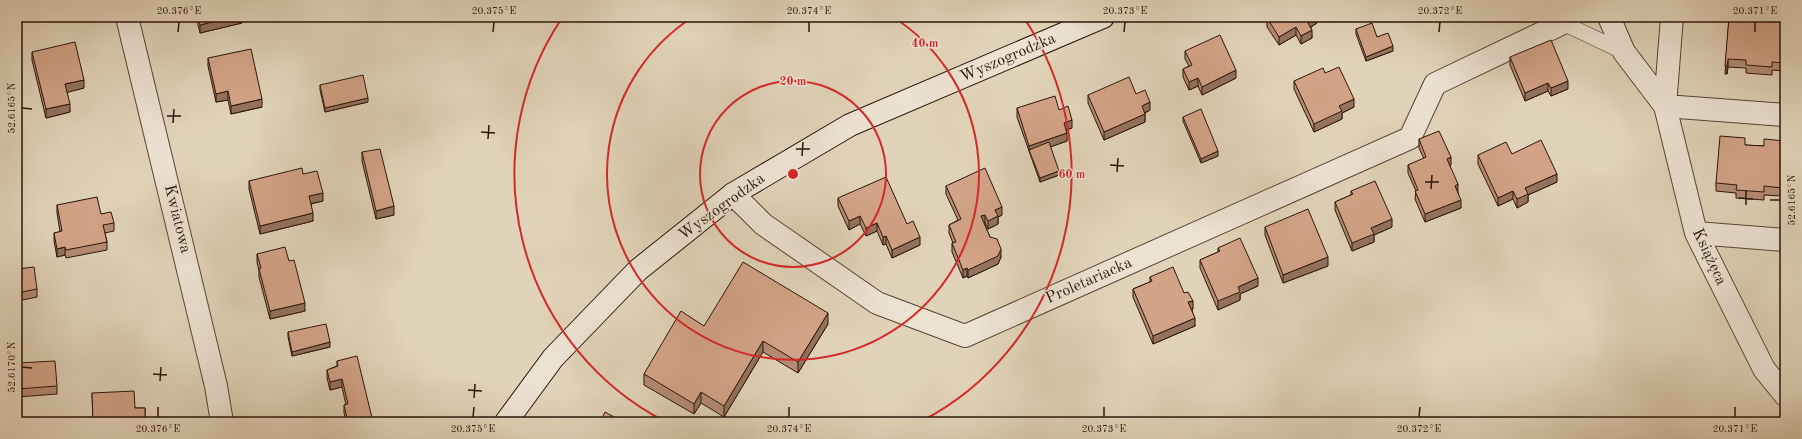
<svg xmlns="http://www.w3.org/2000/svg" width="1802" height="439" font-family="'Old Standard TT',serif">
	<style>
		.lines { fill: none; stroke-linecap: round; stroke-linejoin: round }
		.service-casing { stroke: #584434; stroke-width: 16 }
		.minor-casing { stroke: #584434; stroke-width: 24 }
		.secondary-casing { stroke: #2b1508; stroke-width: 24 }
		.service { stroke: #ece2d2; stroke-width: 15 }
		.minor { stroke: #ece2d2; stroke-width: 22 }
		.secondary { stroke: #ece2d2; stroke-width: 22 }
		.wall { fill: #b58c74; stroke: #2b1508 }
		.shaded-wall { fill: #94725e; stroke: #2b1508 }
		.building { fill: #d3a387; stroke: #2b1508 }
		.ticks { fill: none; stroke: #2b1508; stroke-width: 1.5 }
		.ring { fill: none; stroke: #d62828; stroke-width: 2 }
		.labels { text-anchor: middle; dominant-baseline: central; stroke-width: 3; stroke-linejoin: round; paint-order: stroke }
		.street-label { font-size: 16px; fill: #2b1508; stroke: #ece2d2 }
		.centre { fill: #d62828; stroke: #ece2d2; stroke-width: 2 }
		.ring-label { font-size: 12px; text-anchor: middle; font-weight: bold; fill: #d62828; stroke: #ece2d2; stroke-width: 3; stroke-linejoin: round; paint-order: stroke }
		.neatline { fill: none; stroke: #2b1508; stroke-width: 1.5 }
		.ticks-label { font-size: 10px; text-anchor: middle; fill: #2b1508 }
	</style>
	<rect width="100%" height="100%" fill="#e1d3b9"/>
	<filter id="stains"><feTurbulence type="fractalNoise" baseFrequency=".005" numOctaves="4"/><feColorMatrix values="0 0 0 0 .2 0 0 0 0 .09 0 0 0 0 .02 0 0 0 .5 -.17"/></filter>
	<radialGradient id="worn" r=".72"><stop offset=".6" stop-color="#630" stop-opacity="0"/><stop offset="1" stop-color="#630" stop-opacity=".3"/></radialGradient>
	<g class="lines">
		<defs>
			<path id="service" d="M1563 23 1624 52"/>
			<path id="minor" d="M127 17 216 386 222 422
				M1609 17 1624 52 1665 106 1785 115
				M1672 17 1665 106 1696 233 1764 369 1785 395
				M733 194 763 224 877 303 965 336 1410 138 1435 84 1563 23
				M1696 233 1785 240"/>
			<path id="secondary" d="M506 422 553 358 638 270 733 194 850 125 1103 17"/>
		</defs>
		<use href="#service" class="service-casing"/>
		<use href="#minor" class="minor-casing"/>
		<use href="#secondary" class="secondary-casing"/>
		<use href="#service" class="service"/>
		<use href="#minor" class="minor"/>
		<use href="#secondary" class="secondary"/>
	</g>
	<path class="wall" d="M196 17H242V23L200 33Z
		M1317 17V23L1311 27 1312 38 1301 44 1296 35 1279 45 1267 27V18Z
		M1729 17 1753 21 1775 22 1785 17V71L1772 70V75L1746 73V68L1728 67 1727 74H1725Z
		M1356 29 1377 37 1393 51 1366 61 1356 34Z
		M1185 51 1236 78 1202 95 1198 86 1189 90 1183 77V69L1189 66 1185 59Z
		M32 52 84 88 67 92 70 112 46 118 32 60Z
		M1510 57 1568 89 1551 96 1548 91 1525 101 1510 65Z
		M208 58 262 107 231 114 228 100 216 102 208 66Z
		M1325 73 1354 107 1342 113V119L1314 132 1294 89V81Z
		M320 85 368 102 325 112 320 90Z
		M1136 94 1150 110 1145 113V122L1104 140 1088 103V95Z
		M1017 108 1059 110 1072 128 1066 130 1067 141 1050 147 1059 175 1040 182 1017 117Z
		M1183 117 1218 156 1201 163 1183 121Z
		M1419 139 1451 165 1450 166 1458 193 1461 208 1425 222 1415 199 1416 191 1408 173V165L1424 159 1419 148Z
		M1785 141V202L1781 201V196L1764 195V200L1736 198V193L1716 191V183L1745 145 1764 146Z
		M362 152 394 215 376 219 362 161Z
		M1512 154 1557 182 1528 195V202L1517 208 1513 199 1498 206 1478 164V155Z
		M303 174 323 201 311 204 313 221 260 234 249 189V181Z
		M946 186 1002 215 998 217V224L988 229 985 223H984L990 237 1001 257 998 264 968 278 967 276 963 278 952 252V243H953L949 233V225L958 220 946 194Z
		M1351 191 1392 227 1374 235V242L1352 251 1335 210V202L1351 195Z
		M838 198 907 224 920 245 892 258 886 244 883 245 877 231 866 236 860 224 849 230 838 206Z
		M57 205 101 214 114 223V231L105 233 107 242V250L66 258 65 255 57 257 54 241V233L60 232 57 213Z
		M1265 227 1328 266 1283 283 1265 235Z
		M1218 248 1258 286 1240 294V300L1218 310 1200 268V260L1218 252Z
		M257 254 289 261 305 311 270 319 259 277V271L257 262Z
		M1785 268V323H1784V327H1781V319Z
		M17 269 37 289V297L17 301Z
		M1150 277 1184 293 1193 309H1192L1195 326 1153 344 1133 297V289L1150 282Z
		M828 324 798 373 763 352 724 417 701 403 694 414 644 385V374L704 326Z
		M288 332 330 347 292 356 288 337Z
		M337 361 373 422H346L344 413V405H346L342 387 330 390 327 378V370L337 366Z
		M17 363 57 386V394L17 397Z
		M92 393 135 408H145V422H93Z"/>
	<path class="shaded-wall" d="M232 17H242V23L200 33V25Z
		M1314 17H1317V23L1307 29V21Z
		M1296 27V35L1279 45V37Z
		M1312 30V38L1301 44V36Z
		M1393 46V51L1366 61V57Z
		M1728 59V67L1727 74V66Z
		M1236 70V78L1202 95V87Z
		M1198 78V86L1189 90V82Z
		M84 80V88L65 93V84Z
		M1568 81V89L1551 96V88Z
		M1548 83V91L1525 101V93Z
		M228 91V100L216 102V94Z
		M368 98V102L325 112V108Z
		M262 99V107L231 114V106Z
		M1354 99V107L1342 113V119L1314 132V124L1339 106Z
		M1150 102V110L1142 114V106Z
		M70 104V112L46 118V109Z
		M1145 114V122L1104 140V132Z
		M1072 120V128L1064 131V123Z
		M1067 133V141L1031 154 1029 150V146Z
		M1218 151V156L1201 163V159Z
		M1451 157V165L1447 167V159Z
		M1059 171V175L1040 182V178Z
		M1557 174V182L1528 195V202L1517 208V199L1525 188Z
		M1458 184V193L1455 186Z
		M1513 191V199L1498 206V198Z
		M323 193V201L309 204V196Z
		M1461 200V208L1425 222V214Z
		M394 206V215L376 219V211Z
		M1002 207V215L998 217V224L988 229V221L995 210Z
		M313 213V221L260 234V226Z
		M985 215V223L981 224V216Z
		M860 216V224L849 230V221Z
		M1392 219V227L1374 235V242L1352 251V243L1371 228Z
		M877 223V231L866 236V228Z
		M886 236V244L883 245V237Z
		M920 237V245L892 258V250Z
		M65 247V255L57 257V249Z
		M1001 249V257L998 264 968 278V270Z
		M1328 257V266L1283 283V275Z
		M967 268V276L963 278V270Z
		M1258 278V286L1240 294V300L1218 310V301L1238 287Z
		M1193 301V309L1188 311V302Z
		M305 303V311L270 319V311Z
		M828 313V324L798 373V362Z
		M1195 318V326L1153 344V336Z
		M763 341V352L724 417V406Z
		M330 342V347L292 356V352Z
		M342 379V387L330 390V382Z
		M701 392V403L694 414V404Z"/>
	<path class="building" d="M198 17H232L200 25Z
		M1270 17H1314L1307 21 1312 30 1301 36 1296 27 1279 37 1267 18Z
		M1729 17H1753V21L1775 22V17H1785V63L1772 62V67L1746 65V60L1728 59 1727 66H1725Z
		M1372 23 1377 37 1388 33 1393 46 1366 57 1356 29Z
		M1220 35 1236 70 1202 87 1198 78 1189 82 1183 69 1192 65 1185 51Z
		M1551 40 1568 81 1551 88 1548 83 1525 93 1510 57Z
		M75 42 84 80 65 84 70 104 46 109 32 52Z
		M251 49 262 99 231 106 228 91 216 94 208 58Z
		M1339 67 1354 99 1339 106 1342 111 1314 124 1294 81 1323 68 1325 73Z
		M363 75 368 98 325 108 320 85Z
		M1129 77 1136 94 1145 90 1150 102 1142 106 1145 114 1104 132 1088 95Z
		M1055 96 1059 110 1068 106 1072 120 1064 123 1067 133 1029 146 1017 108Z
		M1201 109 1218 151 1201 159 1183 117Z
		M1439 131 1451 157 1447 159 1458 184 1455 186 1461 200 1425 214 1415 191 1418 190 1408 165 1426 157 1419 139Z
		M1720 136 1745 138V145L1764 146V139L1785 141V193H1781L1782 188 1764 186V192L1736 190 1737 185 1716 183Z
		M1541 140 1557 174 1525 188 1528 194 1517 199 1513 191 1498 198 1478 155 1506 142 1512 154Z
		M1049 142 1059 171 1040 178 1029 150Z
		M380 149 394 206 376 211 362 152Z
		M302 168 303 174 317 171 323 193 309 196 313 213 260 226 249 181Z
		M985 168 1002 207 995 210 998 216 988 221 985 215 981 216 990 237 997 239 1001 249 998 256 968 270 967 268 963 270 952 243 956 242 949 225 961 219 946 186Z
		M886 177 907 224 913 221 920 237 892 250 886 236 883 237 877 223 866 228 860 216 849 221 838 198Z
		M1375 181 1392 219 1371 228 1374 234 1352 243 1335 202 1353 194 1351 191Z
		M97 197 101 214 111 212 114 223 103 225 107 242 66 250 65 247 57 249 54 233 62 231 57 205Z
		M1308 209 1328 257 1283 275 1265 227Z
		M1240 238 1258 278 1238 287 1240 292 1218 301 1200 260 1220 251 1218 248Z
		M285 247 289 261 294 260 305 303 270 311 259 269 261 268 257 254Z
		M743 262 828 313 798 362 763 341 724 406 701 392 694 404 644 374 681 311 704 326Z
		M34 267 37 289 17 293V269Z
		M1173 267 1184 293 1188 292 1193 301 1188 302 1195 318 1153 336 1133 289 1152 281 1150 277Z
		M1785 268V315L1784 314V319H1781Z
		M326 324 330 342 292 352 288 332Z
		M357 356 373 422H348L344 405 348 404 342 379 330 382 327 370 338 366 337 361Z
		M55 361 57 386 17 389V363Z
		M134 391 135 408H145V420L136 421V422H93L92 393Z
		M605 412 623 422H600Z"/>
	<path class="ticks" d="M178 32 179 22M493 32 494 22M809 32V22M1124 32 1125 22M1439 32 1440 22M1755 32V22M22 108 32 109M167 116H181M173 123 174 109M481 132 495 133M488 139 489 125M796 149H810M802 156 803 142M1110 165 1124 166M1117 172 1118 158M1425 182H1439M1431 189 1432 175M1739 198 1753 199M1770 200H1780M1746 205V191M22 367 32 368M153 374 167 375M160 381 161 367M468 390 482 391M474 398 475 384M158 417V407M473 417 474 407M789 417V407M1104 417V407M1419 417 1420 407M1735 417V407"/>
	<g class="ring">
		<circle cx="793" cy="174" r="93"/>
		<path d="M893 17A186 186 0 1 1 693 17"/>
		<path d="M664 421A279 279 0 0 1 562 18M1024 18A279 279 0 0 1 922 421"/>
	</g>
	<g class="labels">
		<g class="street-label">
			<text transform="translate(1008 58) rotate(-23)">Wyszogrodzka</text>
			<text transform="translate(722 207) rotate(-36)">Wyszogrodzka</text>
			<text transform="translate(177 219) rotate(76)">Kwiatowa</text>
			<text transform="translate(1709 257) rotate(65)">Książęca</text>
			<text transform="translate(1089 281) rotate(-24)">Proletariacka</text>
		</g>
	</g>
	<circle cx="793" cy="174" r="6" class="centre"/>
	<g class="ring-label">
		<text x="925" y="47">40 m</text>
		<text x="793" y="85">20 m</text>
		<text x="1072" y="178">60 m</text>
	</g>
	<rect width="1802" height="439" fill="none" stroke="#e1d3b9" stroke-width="44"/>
	<rect x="22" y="22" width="1758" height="395" class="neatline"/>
	<g class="ticks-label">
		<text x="179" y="14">20.376°E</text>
		<text x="494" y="14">20.375°E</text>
		<text x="809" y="14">20.374°E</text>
		<text x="1125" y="14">20.373°E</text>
		<text x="1440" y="14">20.372°E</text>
		<text x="1755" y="14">20.371°E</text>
		<text transform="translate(11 108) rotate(-90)" y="4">52.6165°N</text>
		<text transform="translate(1791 200) rotate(-90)" y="4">52.6165°N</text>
		<text transform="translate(11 367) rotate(-90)" y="4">52.6170°N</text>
		<text x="158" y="432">20.376°E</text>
		<text x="473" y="432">20.375°E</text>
		<text x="789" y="432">20.374°E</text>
		<text x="1104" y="432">20.373°E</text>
		<text x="1419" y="432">20.372°E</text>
		<text x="1735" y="432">20.371°E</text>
	</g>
	<rect width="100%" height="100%" filter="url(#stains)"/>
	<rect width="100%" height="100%" fill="url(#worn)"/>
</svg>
